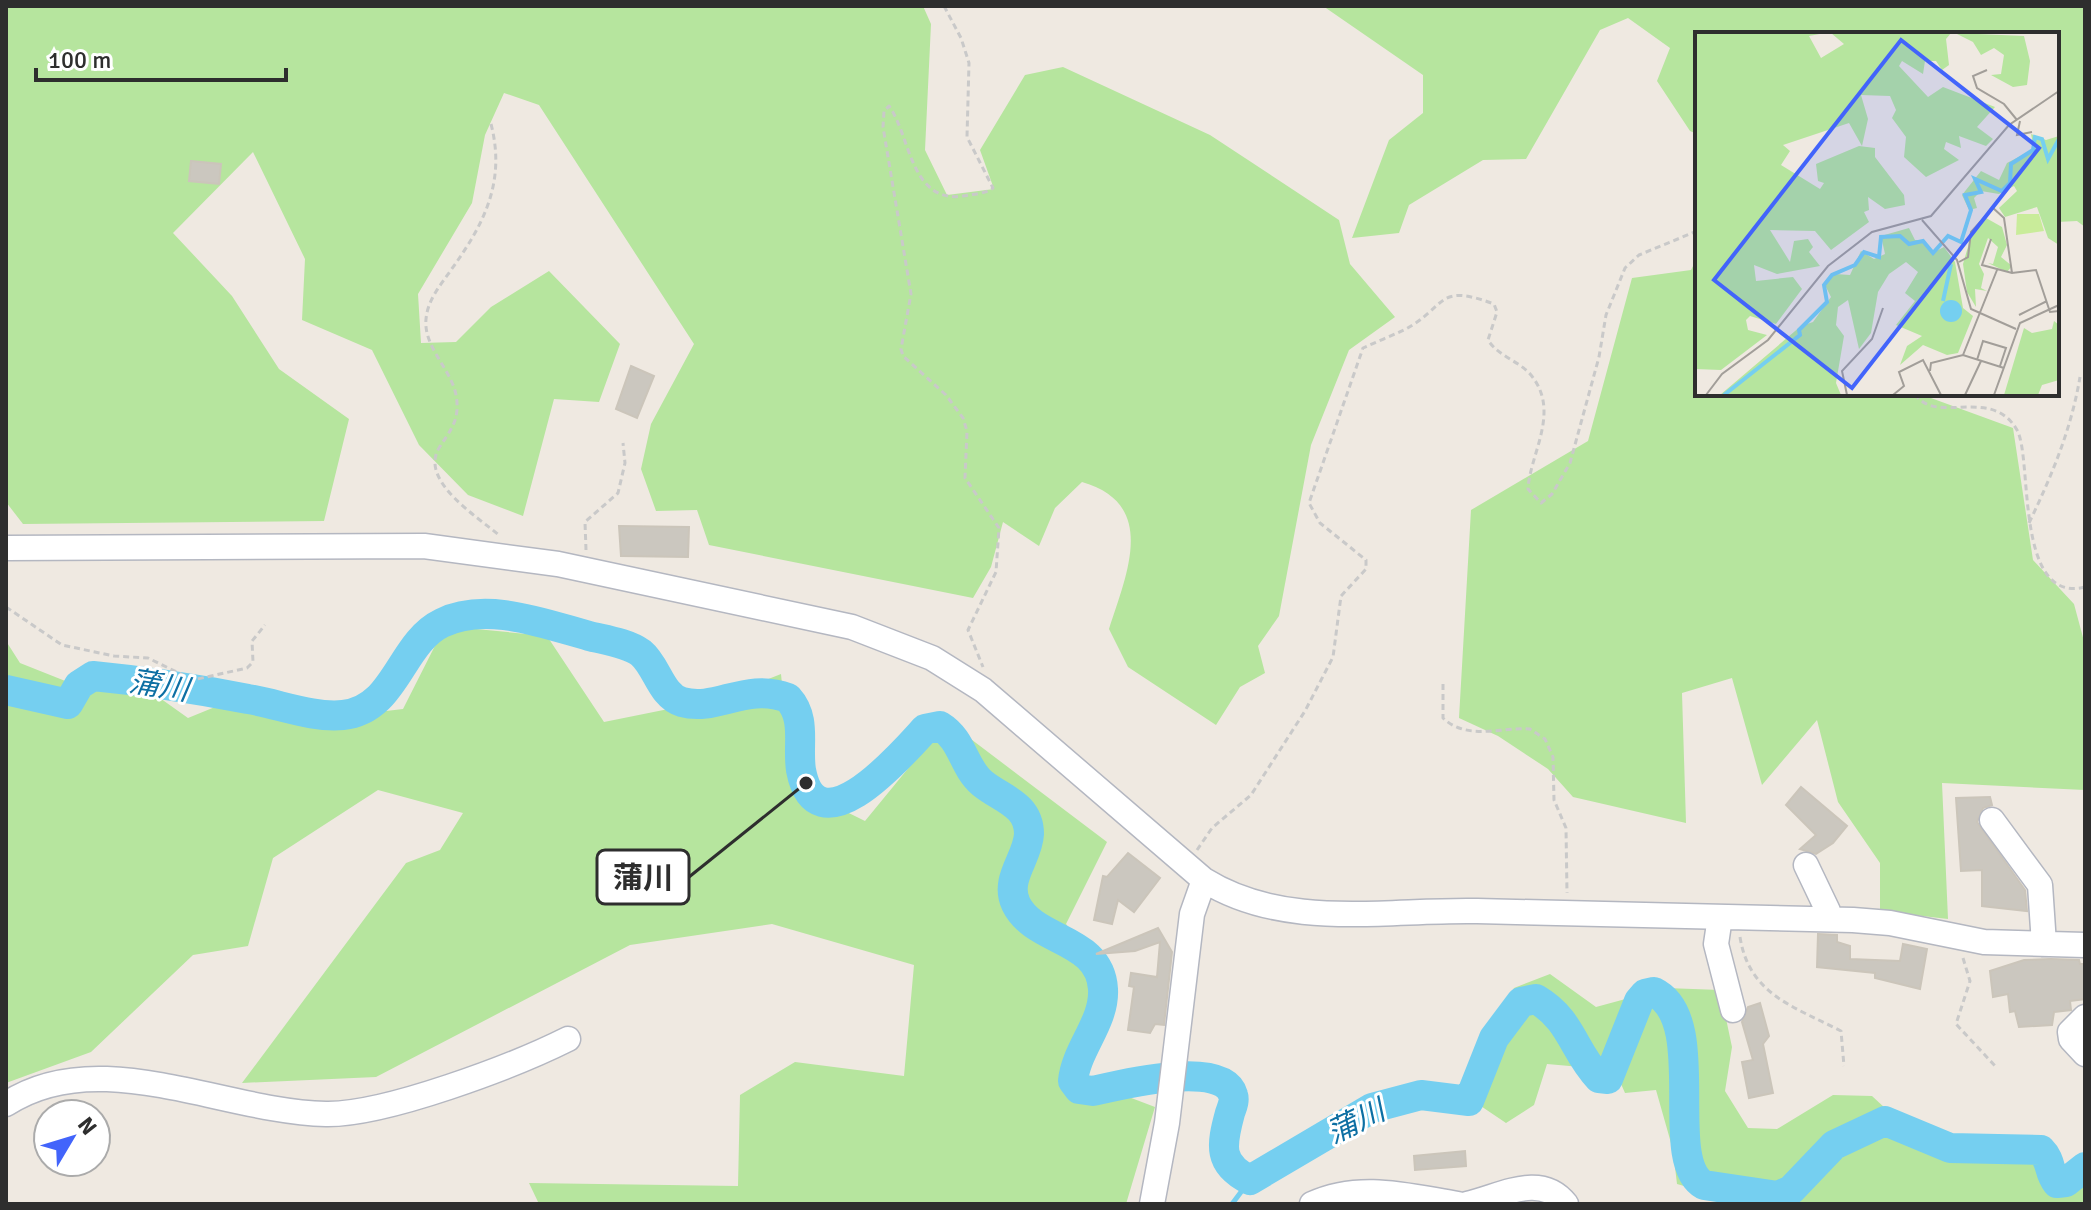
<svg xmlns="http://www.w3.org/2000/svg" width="2091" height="1210" font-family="Signika,'Noto Sans JP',sans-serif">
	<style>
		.green { fill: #b6e59e }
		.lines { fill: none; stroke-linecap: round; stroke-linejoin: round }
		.stream { stroke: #75cff0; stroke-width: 5 }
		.river { stroke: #75cff0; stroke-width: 30 }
		.building { fill: #cbc7bf; stroke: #cbc5ba; stroke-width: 2 }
		.minor-casing { stroke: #b4b7c1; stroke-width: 27 }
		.path { stroke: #c9c9c9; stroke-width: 3; stroke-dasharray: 6 4; stroke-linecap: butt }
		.minor { stroke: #fff; stroke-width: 24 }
		.labels { text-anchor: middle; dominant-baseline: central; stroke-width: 6; stroke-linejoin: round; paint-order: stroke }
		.water-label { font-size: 30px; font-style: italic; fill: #0d6fa3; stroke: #fff }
		.inset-river { fill: none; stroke: #75cff0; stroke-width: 4 }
		.inset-road { fill: none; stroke: #a29e99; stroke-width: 2 }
		.view { fill: #4264fb; fill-opacity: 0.15; stroke: #4264fb; stroke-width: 4 }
		.inset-edge { fill: none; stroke: #2e2e2e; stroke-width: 4 }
		.leader { fill: none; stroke: #2e2e2e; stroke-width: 3 }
		.callout-dot { fill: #2e2e2e; stroke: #fff; stroke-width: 3 }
		.callout { fill: #fff; stroke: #2e2e2e; stroke-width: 3 }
		.callout-label { font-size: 30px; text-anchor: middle; font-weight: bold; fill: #2e2e2e }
	</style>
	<rect width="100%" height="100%" fill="#efe9e1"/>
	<path class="green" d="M6 6H923L931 24 925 150 947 195 994 189 980 150 1025 75 1063 67 1210 135 1339 220 1350 264 1395 317 1349 350 1311 445 1279 616 1258 646 1265 673 1240 687 1216 725 1128 667 1109 629C1126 575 1159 504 1082 482L1055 508 1039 546 1003 522 991 567 973 598 709 545 697 510 656 511 641 469 651 424 694 344 539 105 504 93 485 135 472 203 418 294 421 343 456 342 491 307 549 271 620 344 599 402 554 399 523 516 468 495 419 445 372 350 302 320 305 259 253 152 173 233 232 296 279 369 349 419 324 521 23 524 6 502Z
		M1323 6H2085V227L2077 221 2057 222V34H1697V134L1690 131 1657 81 1670 48 1628 18 1600 30 1526 159 1483 160 1409 205 1399 233 1352 238 1389 140 1423 113V75Z
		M1697 258V394H1920L2013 428 2033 560 2074 604 2085 645V790L1942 783 1948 919 1880 911V863L1838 802 1817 720 1762 785 1732 678 1682 693 1686 823 1573 797 1548 769 1498 736 1459 718 1471 510 1588 441 1632 278 1691 270Z
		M445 626 547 636 604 722 718 699 781 674 792 785 865 821 947 721 1107 842 1066 924 1101 970 1084 1080 1155 1107 1126 1204H539L529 1183 738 1186 740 1095 795 1062 904 1076 914 965 772 924 630 945 376 1077 242 1083 406 863 440 850 463 813 378 790 273 858 248 946 193 955 91 1052 6 1083V641L20 663 93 692 119 669 188 718 237 698 344 716 403 709Z
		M1550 974 1596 1007 1666 988 1720 990 1732 1047 1725 1091 1748 1128 1777 1129 1833 1095 1872 1096 1911 1132 2028 1144 2067 1185 2085 1167V1204H1747L1677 1184 1673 1150 1656 1090 1625 1093 1615 1070 1547 1064 1534 1105 1506 1123 1460 1092 1514 988Z"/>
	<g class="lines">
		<path class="stream" d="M1232 1204 1250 1180"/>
		<path class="river" d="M6 690 68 704 79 685 93 676C145 681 197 689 248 699 279 704 312 718 343 715 396 710 400 643 442 623 486 601 545 624 589 636 605 640 627 643 641 653 657 666 661 696 682 702 717 712 745 682 788 698 807 719 797 745 801 770 817 854 903 753 925 729L940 726C963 740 963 767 982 783 1001 799 1029 804 1029 834 1028 858 1004 879 1016 904 1035 943 1100 937 1103 989 1105 1022 1076 1049 1073 1081L1079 1089 1093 1091C1119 1085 1223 1059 1233 1095 1235 1101 1232 1107 1230 1113 1221 1146 1218 1164 1250 1180L1372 1108 1421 1095 1469 1101 1494 1038 1521 1002 1536 999C1572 1020 1573 1051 1599 1078L1608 1079 1639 1001 1645 994 1654 992C1711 1020 1661 1161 1704 1185L1778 1196 1791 1190 1834 1145 1885 1121 1950 1148 2041 1150C2052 1161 2048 1172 2057 1183L2066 1182 2085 1167"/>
	</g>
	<path class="building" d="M191 161 221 164 219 184 189 181Z
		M631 366 654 376 637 418 616 409Z
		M619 526 689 527 688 557 621 556Z
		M1801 787 1847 826 1833 843 1816 854 1800 849 1816 835 1786 805Z
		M1990 797 1992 805 1983 808 1977 822 2025 890 2027 911 1982 906V870L1961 871 1956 798Z
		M1128 853 1160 878 1134 912 1118 900 1112 924 1094 920 1103 876 1107 877Z
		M1158 928 1172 952 1164 1025 1155 1024 1150 1033 1128 1030 1134 987 1129 986 1131 973 1157 977 1160 942 1135 951 1096 954Z
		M1818 934 1837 935V942L1850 946V959L1900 961 1903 944 1927 949 1920 989 1875 978V973L1817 967Z
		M2051 959 2079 960 2080 964H2085V999L2070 1001 2071 1010 2054 1012 2052 1025 2019 1027 2015 1011 2010 1012 2008 994 1993 997 1990 971 2024 960Z
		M1760 1003 1769 1036 1763 1044 1773 1093 1749 1098 1742 1062 1753 1060 1742 1022 1748 1007Z
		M1465 1151 1466 1166 1415 1170 1414 1156Z"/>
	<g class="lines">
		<defs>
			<path id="minor" d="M6 548 424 546 558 564 852 627 932 658 983 690 1204 880C1286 931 1387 909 1477 911 1602 914 1728 917 1853 920L1890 923 1984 942 2085 945
				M1992 820 2040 885 2044 944
				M1806 865 1828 911V919
				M1720 917 1716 944 1733 1010
				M2085 1017 2070 1032 2071 1039 2085 1054
				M6 1104C99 1043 223 1112 326 1114 385 1115 514 1066 568 1039
				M1152 1204 1167 1123 1192 914 1204 880
				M1312 1204C1360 1182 1408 1196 1458 1204
				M1467 1204C1500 1197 1540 1171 1566 1204"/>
		</defs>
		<use href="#minor" class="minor-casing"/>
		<path class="path" d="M944 6 961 38 969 63 967 137 993 188C985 194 973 194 963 196 910 204 910 134 889 106L884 111 883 127 911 294 901 349 903 356 946 395 963 418 967 431 965 478 999 528 996 572 968 630 983 667
			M491 124C506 182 484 224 451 270 440 286 428 299 426 319 423 350 457 373 457 404 458 423 449 432 439 448 419 481 478 517 500 536
			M1915 394C1936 426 1991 385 2017 430 2033 458 2014 605 2085 587
			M2029 523C2052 475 2071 430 2080 377
			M586 550 585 522 618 493 625 463 623 443
			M6 607 62 645 114 656 148 658 193 680 247 668 253 662 252 641 265 625
			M1443 684V718C1467 741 1501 727 1530 729L1545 739 1553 757 1554 800 1566 828 1567 893
			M1197 850 1212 828 1251 795 1305 711 1333 657 1341 596 1366 569V560L1320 523 1309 503 1363 348C1376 342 1391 336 1404 330 1448 307 1435 282 1494 304L1497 312 1488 340C1498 356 1519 361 1531 375 1561 412 1530 453 1528 489L1541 503 1552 494 1570 463 1599 357 1606 315 1625 268 1639 255 1697 231
			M1740 937C1749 995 1795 1007 1841 1031L1844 1066
			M1963 958 1970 981 1956 1024 1997 1068"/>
		<use href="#minor" class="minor"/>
	</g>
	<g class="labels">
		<g class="water-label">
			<text transform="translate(159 686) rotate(9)">蒲川</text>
			<text transform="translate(1356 1122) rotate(-26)">蒲川</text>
		</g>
	</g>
	<g transform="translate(1695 32)">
		<rect width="364" height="364" fill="#efe9e1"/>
		<path d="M0 1H130L114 4 126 26 149 12 136 1H256L251 7 254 33 247 38 241 29H230L228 42 207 29 204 34 233 65 248 55 300 75 282 95 298 107 291 114 264 104 266 116 251 110 249 117 264 128 231 145 209 125 211 105 197 86 201 78 195 64 166 63 173 87 167 114 154 91 88 113 95 119 86 133 125 157 129 151 123 149 121 132 164 114 180 116V125L209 163 210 173 190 177 173 165 174 178 169 180 174 190 136 218 120 199 75 198 95 230 99 209 113 207 118 215 114 220 125 234 82 242 59 233 61 249 98 245 107 257 81 292 55 284 51 288 53 298 72 303 26 338 0 337ZM260 1 329 4 335 29 332 53 318 55 296 43 306 42 309 23 299 16 286 23 278 10ZM336 102 351 108 364 104V213L353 206 342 175 310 185 304 176 322 159 319 154 304 162 286 159 279 166 282 176 274 178 267 163 286 139 304 148 312 131 339 117ZM291 186 307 195 312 213 306 225 317 234 312 240 293 231 298 232 303 215 293 206 284 232 289 242 286 256 292 259 280 257 281 275 272 260 268 232 277 201ZM214 196 220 208H228L239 220 249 215 260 230 268 276 278 284 263 321 252 323 228 313 205 333 212 314 227 304 201 293 220 269 210 261 223 240 211 230 194 242 183 260 176 301 164 317 153 268 143 275 141 293 149 304 141 351 146 363H25L106 294 118 290 136 265 130 253 140 242 155 243 166 219 179 227 190 222 186 204ZM359 289 364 293V348L347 353 343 363H309L329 296 337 301 357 297Z" fill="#b6e59e"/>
		<path d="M322 182H344L349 199 321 203Z" fill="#c9ec9a"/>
		<path d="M245 279a11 11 0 1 1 22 0a11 11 0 1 1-22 0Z" fill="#75cff0"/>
		<path class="inset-river" d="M248 269 256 232M29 363 105 303 104 298 132 270 129 253 137 243 160 233 169 220 184 225 186 205 205 204 214 212 228 209 238 221 253 204 266 210 276 178 270 163 286 160 280 147 307 159 315 151 316 132 338 118 340 105 347 107 353 127 364 107"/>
		<path class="inset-road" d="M292 38 278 44 282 56 309 72 322 88M325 89 322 103 337 100M227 188 262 228 276 277 321 297M296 207 287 233 317 241 341 238 355 280 364 279M264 230 273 225 276 200 298 176 309 186 317 241M324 283 352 269M268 323 302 238M282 328 288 309 311 316 305 334M235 339 236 331 268 323 309 336M11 363 27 342 73 308 133 234 177 200 236 184 314 93 364 59M152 363 147 339 177 307 188 276M198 363 209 354 204 340 228 328 246 363M270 363 286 329M299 363 325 291 364 273"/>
		<path class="view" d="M206 8 344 116 157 356 19 248Z"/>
		<rect width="364" height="364" class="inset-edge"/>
	</g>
	<path class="leader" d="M806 783L689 877"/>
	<circle class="callout-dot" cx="806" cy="783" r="8"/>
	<rect class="callout" x="597" y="850" width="92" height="54" rx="8"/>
	<g class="callout-label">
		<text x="643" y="888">蒲川</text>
	</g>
	<rect width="2091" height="1210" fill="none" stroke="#2e2e2e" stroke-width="16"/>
	<g transform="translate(72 1138) rotate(52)"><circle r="38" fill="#ffffff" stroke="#ababab" stroke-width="2"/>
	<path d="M0-6L14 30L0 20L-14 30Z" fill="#4264fb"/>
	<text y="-12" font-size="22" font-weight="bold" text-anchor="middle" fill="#2e2e2e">N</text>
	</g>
	<path d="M36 68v12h250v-12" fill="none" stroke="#2e2e2e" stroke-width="4"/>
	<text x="48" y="68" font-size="24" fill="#2e2e2e" stroke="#ffffff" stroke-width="6" paint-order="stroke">100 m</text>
</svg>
